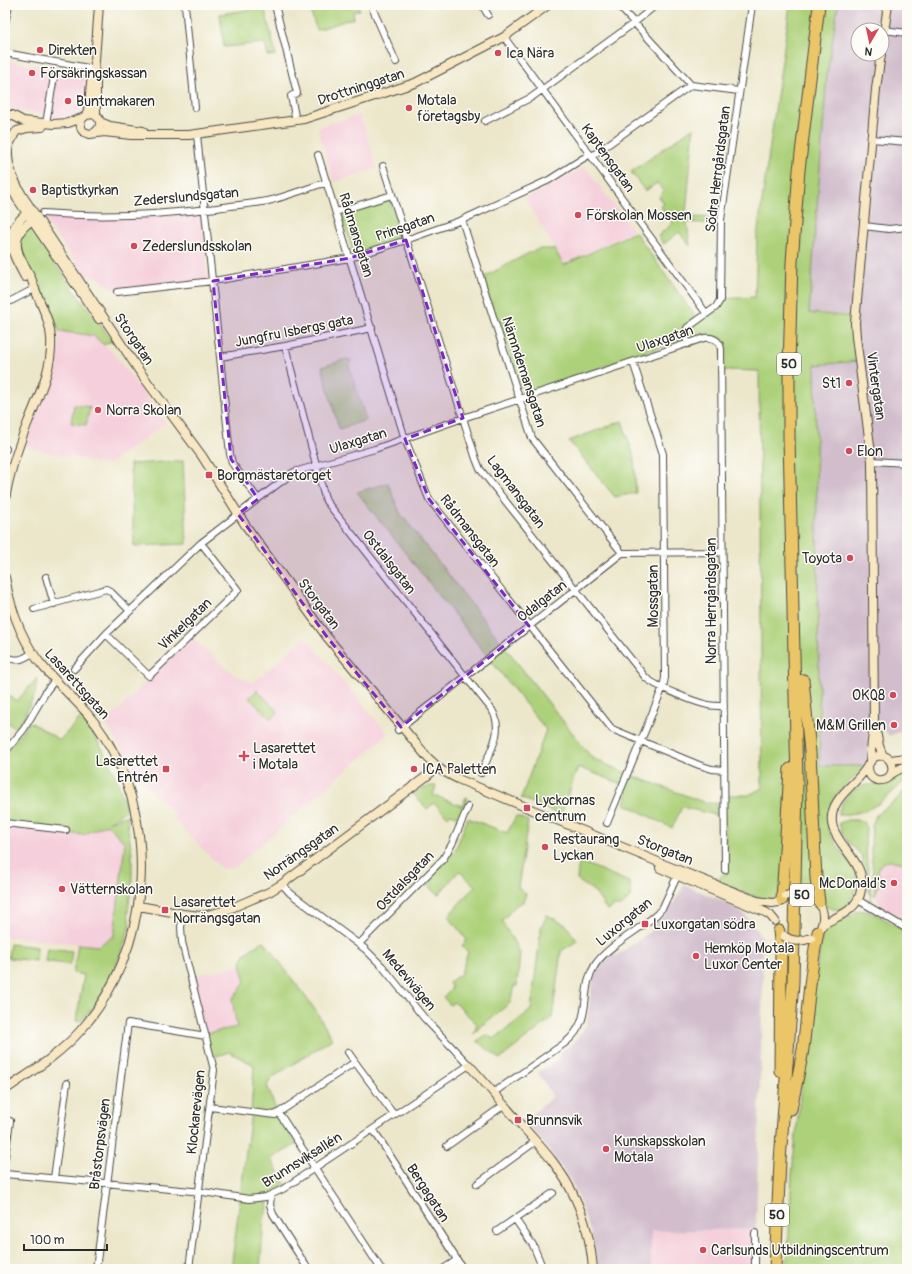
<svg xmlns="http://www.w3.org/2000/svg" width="912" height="1274" font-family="Pangolin,sans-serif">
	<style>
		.built { fill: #f5cfdb }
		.industrial { fill: #d1bdcc; fill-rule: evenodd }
		.green { fill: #add17a; stroke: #6c7e52 }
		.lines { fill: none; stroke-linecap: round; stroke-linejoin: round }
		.street-casing { stroke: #484743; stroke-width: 8 }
		.secondary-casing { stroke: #484743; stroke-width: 10 }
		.highway-casing { stroke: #484743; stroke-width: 13 }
		.street { stroke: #fff; stroke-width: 6 }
		.secondary { stroke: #f7e8c3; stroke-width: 8 }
		.highway { stroke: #ebc669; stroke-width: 11 }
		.secondary-bridge-casing { stroke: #484743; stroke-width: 10; stroke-linecap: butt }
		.secondary-bridge { stroke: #f7e8c3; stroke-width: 8 }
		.marked { fill: #7b2cbf; fill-opacity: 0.2; stroke: #7b2cbf; stroke-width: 3; stroke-dasharray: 8 5; stroke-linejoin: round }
		.poi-dot { fill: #d1495b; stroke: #fdfcf7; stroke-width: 1.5 }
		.labels { text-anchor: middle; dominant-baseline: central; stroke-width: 3; stroke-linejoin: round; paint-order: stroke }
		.shield { fill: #fdfcf7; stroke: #6a6a68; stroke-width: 1 }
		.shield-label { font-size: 13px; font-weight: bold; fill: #2b2b2b }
		.poi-label { font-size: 14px; fill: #2b2b2b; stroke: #fdfcf7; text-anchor: start }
		.street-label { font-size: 14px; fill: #2b2b2b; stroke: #fdfcf7 }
	</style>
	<rect width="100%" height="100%" fill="#fdfcf7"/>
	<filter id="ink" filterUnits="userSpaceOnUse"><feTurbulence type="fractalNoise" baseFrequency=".025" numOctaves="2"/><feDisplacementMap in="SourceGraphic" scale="8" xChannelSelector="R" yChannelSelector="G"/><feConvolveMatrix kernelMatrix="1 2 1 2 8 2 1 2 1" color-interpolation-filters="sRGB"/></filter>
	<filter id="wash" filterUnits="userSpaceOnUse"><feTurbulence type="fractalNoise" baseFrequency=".012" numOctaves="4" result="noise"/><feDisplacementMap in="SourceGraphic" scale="16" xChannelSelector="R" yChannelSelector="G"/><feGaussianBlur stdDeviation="0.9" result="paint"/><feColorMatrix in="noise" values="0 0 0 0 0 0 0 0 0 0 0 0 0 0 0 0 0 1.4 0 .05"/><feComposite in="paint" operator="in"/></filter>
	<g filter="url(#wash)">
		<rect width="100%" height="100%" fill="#ece7cb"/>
		<path class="built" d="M5 60 89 75 88 105 82 115 70 120 54 121 52 115 5 109Z
			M360 114 377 168 334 182 318 130 319 127Z
			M585 167 633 231 564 264 525 199Z
			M42 215 114 216 202 215 208 280 116 290 111 288 98 277 85 276Z
			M59 331 94 336 113 353 166 423 107 465 25 447 44 397 48 396 56 365 59 345Z
			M191 637 232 673 253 683 305 637 388 734 234 868 222 869 173 818 175 815 137 777 114 736 105 724Z
			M107 824 125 843 114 936 98 946 5 936V826Z
			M890 861 907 864V921L885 908 879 903 875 897 879 879 878 873 879 867 883 864Z
			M241 965 245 983 232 999 237 1027 203 1034 191 977Z
			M756 1229V1269H651L650 1231Z"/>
		<path class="industrial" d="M838 5H907V729L889 736 874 716 869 723 868 757 865 766H820L815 365 859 362 856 316 809 313 815 186 827 75ZM858 30H882V54H858Z
			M684 885 730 904 745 915 761 936 763 974 756 1229 651 1231V1269H599L591 1233 577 1194 571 1181 557 1161 525 1120 553 1097 538 1072 559 1058 560 1052 574 1042 582 1032 587 1022 592 986 595 974 601 964 612 955 616 956 654 929 656 922 665 916 672 906Z"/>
		<path class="green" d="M308 5H358L360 10 353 12 354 18 317 30Z
			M790 5H838L827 75 809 313 856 317 859 361 815 365 820 766H865C853 780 834 792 829 811 825 824 832 840 841 851 847 860 857 868 857 880 856 893 849 912 833 909 830 908 827 907 824 905 821 901 821 892 820 887L790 889 781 888 778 898 772 900H765L715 882 727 871 724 817 682 807 672 828 625 804 627 798 624 785 578 767 561 815 521 798 546 730 357 492 388 483 400 513 592 758 628 774 706 803 724 804V795H749L762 788 759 371 722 370V347L713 338 687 346C687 342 686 336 688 333 692 320 710 312 721 306L722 299 755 297 757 237Z
			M262 8 265 10 276 55 268 56 265 43 224 47 220 14Z
			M694 127 686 213 689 217 716 218 715 224 687 222 690 246 679 232 664 244 658 236 673 223 661 207 664 203 659 197 664 191 657 183 645 191 631 172Z
			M389 199 402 239 354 255 341 214Z
			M28 229H31L35 231 55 265 63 274 78 296 94 316 112 341 104 345 94 336 59 331 51 308 42 296 23 257 19 243 24 232Z
			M635 232 695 316C688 322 682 330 681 340L524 394 482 278 527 254 539 249H554L564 265Z
			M346 359 351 360 349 366 366 420 339 429 322 367Z
			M74 405 90 407 86 425 71 423Z
			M622 421 634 457 636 493 615 497 569 441Z
			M183 461 187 544 134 546 130 464Z
			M37 678 35 694 18 729 5 721V693L17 701Z
			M257 690 278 712 271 719 249 698Z
			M81 717C103 746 118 774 126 810L109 822 127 815 128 829 132 854V882L128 912 130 926 119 958 98 1002 82 1020 76 1021 84 975 73 973 78 944 98 946 114 936 125 843 107 824 83 835 5 826V752L30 722 60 740Z
			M907 769V779C881 802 874 813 838 815 842 800 850 788 867 785 873 784 880 785 886 782 893 779 900 773 907 769Z
			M431 786H436L433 795 462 806 466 797 468 798 459 820 456 821 457 816 450 814 448 817 434 803 427 809 413 794 422 789Z
			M907 788V864C899 862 885 857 879 867 877 871 879 876 879 880 878 886 876 891 875 896L871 851 872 826 876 815 896 800Z
			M516 816 528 821 518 888 526 894 523 902 516 905 502 921 520 953 517 986H514L510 1003 480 1027 474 1034 477 1024 454 1002 450 1005 443 997 452 988 449 983 458 975 460 976 468 952 462 946 467 940 448 916 475 886 459 871 438 895 426 882 455 851 468 818 507 833Z
			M847 820H856L863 822 866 827 865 845 872 901 869 893 867 874 861 855 843 836 839 823Z
			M579 861 629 882 630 884 631 897 621 906H615L607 910 594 891 577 880Z
			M858 911C870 908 896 926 907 933V1269H787L792 1173 807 1030C814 1023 815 1011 811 1003L823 930 831 923 847 918Z
			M547 915 566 925 577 941 561 951 552 1018 500 1059 477 1041 486 1035 494 1039 531 1010 541 928Z
			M264 941 316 1011 332 1039 273 1077 267 1085 278 1116 297 1144 271 1159 288 1189 267 1200 268 1209 264 1217 260 1269H231L251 1113 254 1065 229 1052 210 1058 203 1034 237 1027 232 999 245 983C238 955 241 955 264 941Z
			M10 944 37 947 36 961 8 958Z
			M47 948 72 951 70 965 45 961Z"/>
	</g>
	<g filter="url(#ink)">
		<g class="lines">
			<defs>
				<path id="street" d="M185 5 195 108
					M275 5 297 93 291 96 296 121
					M371 5 396 62
					M482 5 488 15
					M618 5 691 85 739 91
					M5 23 9 5
					M884 30 907 33
					M504 37 706 313
					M5 53 94 69
					M485 121 532 97 634 23 656 5
					M46 123 54 77
					M197 135 230 454 232 463 258 499
					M872 139 907 142
					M318 155 405 439 429 499 612 729 699 765 712 769 724 770
					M592 156 691 85
					M383 166 476 459 480 469 646 678C657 687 694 702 708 705 713 706 718 706 724 706
					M336 212 392 195
					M43 213C101 218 160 215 217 208 235 205 254 204 272 200 290 195 309 188 327 182
					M462 220 532 438 622 553
					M864 226 889 229 907 227
					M117 292 213 281 350 258 406 240 462 220 549 180 590 154
					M5 304 34 289
					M688 344 685 335 687 328 716 307 720 300 721 220 752 5
					M285 346 323 491 326 501 492 710C505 731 489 753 481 773
					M220 357 285 346 372 328
					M5 449H6
					M872 461 907 463
					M46 577 54 604
					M34 609 106 589 110 591 130 611
					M106 634 149 676 238 590 201 543
					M5 657C17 661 21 661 32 653
					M74 669 106 634 201 543 258 499 294 472 375 449 463 418 704 338C713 337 720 340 721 349L725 870
					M398 730 622 553 722 552
					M5 752 24 729 47 690 55 680
					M5 823 66 830
					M607 823 663 687 665 678 663 454 633 362
					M858 900 907 929
					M183 914 181 927 182 942 214 1070 189 1269
					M359 944 443 859 452 844 468 807
					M348 1052 355 1062
					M493 1093 565 1043C595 1019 578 992 595 965 607 946 640 930 657 914L663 907 679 872
					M210 1107 275 1115 355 1062 394 1115
					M279 1113 381 1269
					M373 1129 463 1269
					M447 1146 504 1105
					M5 1157 10 1121
					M5 1174 203 1192 249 1199 266 1197 283 1189 469 1065 425 1019 382 966 365 949 290 893 282 884
					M54 1178 67 1083
					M477 1184 536 1141
					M271 1196 270 1205 273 1214 308 1269
					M515 1219 533 1245 543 1269
					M497 1231 553 1193
					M755 1233V1269
					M96 1269 128 1023 206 1036
					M443 1269 457 1260"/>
				<path id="secondary" d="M882 46 888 5
					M5 115H12L23 121 54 124 68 123 82 118
					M86 115C93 102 87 86 94 74L99 5
					M96 116V78
					M100 122 110 126 143 131
					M17 131 27 128 42 127
					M15 133C13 137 11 141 9 145 5 161 14 181 22 195L140 372 202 456 246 526 327 637 428 758 441 770 458 779 663 864 757 901 772 903 780 902
					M94 133C102 128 102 119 94 114L86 115 80 121 81 127 82 130 84 132 90 134 104 132 131 135H189L304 119 415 83 504 37 548 5
					M6 168 11 188 18 200 99 319
					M25 277C10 249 0 233 30 211
					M5 500C9 473 18 447 28 422 39 395 53 367 51 338 50 320 41 306 35 289 33 286 33 282 31 278 27 267 15 254 17 242 18 230 26 225 35 218
					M5 577C11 612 22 644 46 670 66 693 87 709 104 736 161 826 151 950 81 1030 59 1055 31 1072 5 1090
					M876 731 879 746 883 756
					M870 760 874 723 872 461 856 337 855 323 876 89 881 54
					M890 760 907 758
					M891 774 907 765
					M660 868 678 876 765 912 770 915 775 921
					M815 898C823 906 825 917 821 928
					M139 906 183 914 201 916 207 915 229 909 269 892 282 884 427 776 437 767
					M822 925C831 919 845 915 851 908 857 903 860 897 861 890 869 855 815 838 837 802 845 789 859 780 867 767 870 762 871 758 877 756 895 751 900 783 877 780 870 778 868 773 868 766
					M469 1065C487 1085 505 1106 523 1127 543 1149 563 1171 575 1198 586 1221 591 1244 593 1269"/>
				<path id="highway" d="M803 680 810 752 816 878 819 902
					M782 900 790 769
					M779 931 781 950 780 1071
					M791 1109C795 1089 800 1069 803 1049 808 1010 810 970 818 932
					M775 1269 780 1161 793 982 797 783 789 437V368L792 262 799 170 819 5"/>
			</defs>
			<use href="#street" class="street-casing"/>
			<use href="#secondary" class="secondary-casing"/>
			<use href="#highway" class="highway-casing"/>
			<use href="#street" class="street"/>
			<use href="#secondary" class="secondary"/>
			<use href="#highway" class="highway"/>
			<defs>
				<path id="secondary-bridge" d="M786 896 798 892 811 895
					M784 936C792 942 801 942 811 938"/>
			</defs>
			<use href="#secondary-bridge" class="secondary-bridge-casing"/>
			<use href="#secondary-bridge" class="secondary-bridge"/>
		</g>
	</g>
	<path class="marked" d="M406 240 463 418 405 439 429 499 529 626 401 727 327 637 238 514 258 499 231 459 213 281 350 258Z"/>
	<g class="poi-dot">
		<circle cx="40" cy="50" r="4"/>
		<circle cx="498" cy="53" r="4"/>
		<circle cx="32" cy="73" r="4"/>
		<circle cx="68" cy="101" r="4"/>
		<circle cx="409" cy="108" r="4"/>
		<circle cx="33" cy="190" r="4"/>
		<circle cx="578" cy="215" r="4"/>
		<circle cx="134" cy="246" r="4"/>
		<circle cx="849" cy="383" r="4"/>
		<circle cx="98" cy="410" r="4"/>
		<circle cx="849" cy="451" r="4"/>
		<rect x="205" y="471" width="8" height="8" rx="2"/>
		<circle cx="850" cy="558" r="4"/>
		<circle cx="893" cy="695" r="4"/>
		<circle cx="894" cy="725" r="4"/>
		<path d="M242 750h4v4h4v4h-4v4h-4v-4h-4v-4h4z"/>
		<rect x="162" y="765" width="8" height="8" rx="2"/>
		<circle cx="414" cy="769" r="4"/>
		<rect x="523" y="804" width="8" height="8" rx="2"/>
		<circle cx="545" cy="847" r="4"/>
		<circle cx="894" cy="883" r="4"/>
		<circle cx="62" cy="889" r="4"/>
		<rect x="161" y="906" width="8" height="8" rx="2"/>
		<rect x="641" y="920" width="8" height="8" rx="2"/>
		<circle cx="696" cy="956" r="4"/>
		<rect x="514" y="1116" width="8" height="8" rx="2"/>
		<circle cx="606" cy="1149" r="4"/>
		<circle cx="703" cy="1250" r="4"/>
	</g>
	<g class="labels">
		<g class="shield">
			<rect x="777" y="353" width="24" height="22" rx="3"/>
			<rect x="790" y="884" width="24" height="22" rx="3"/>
			<rect x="765" y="1204" width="24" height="22" rx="3"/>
		</g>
		<g class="shield-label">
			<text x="789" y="364">50</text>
			<text x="802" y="895">50</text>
			<text x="777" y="1215">50</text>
		</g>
		<g class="poi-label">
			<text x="48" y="50">Direkten</text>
			<text x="506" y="53">Ica Nära</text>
			<text x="40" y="73">Försäkringskassan</text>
			<text x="417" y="100">Motala<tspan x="417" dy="16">företagsby</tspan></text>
			<text x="76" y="101">Buntmakaren</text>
			<text x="41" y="190">Baptistkyrkan</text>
			<text x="586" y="215">Förskolan Mossen</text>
			<text x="142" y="246">Zederslundsskolan</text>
			<text x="841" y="383" text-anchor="end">St1</text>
			<text x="106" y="410">Norra Skolan</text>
			<text x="857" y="451">Elon</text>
			<text x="217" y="475">Borgmästaretorget</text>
			<text x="842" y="558" text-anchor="end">Toyota</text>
			<text x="885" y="695" text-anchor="end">OKQ8</text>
			<text x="886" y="725" text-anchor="end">M&amp;M Grillen</text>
			<text x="253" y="748">Lasarettet<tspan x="253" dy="16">i Motala</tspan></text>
			<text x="158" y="761" text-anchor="end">Lasarettet<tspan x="158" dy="16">Entrén</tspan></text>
			<text x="422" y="769">ICA Paletten</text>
			<text x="535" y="800">Lyckornas<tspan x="535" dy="16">centrum</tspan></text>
			<text x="553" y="839">Restaurang<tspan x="553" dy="16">Lyckan</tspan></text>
			<text x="886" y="883" text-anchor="end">McDonald's</text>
			<text x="70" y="889">Vätternskolan</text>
			<text x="173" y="902">Lasarettet<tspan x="173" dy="16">Norrängsgatan</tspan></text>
			<text x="653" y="924">Luxorgatan södra</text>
			<text x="704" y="948">Hemköp Motala<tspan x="704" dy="16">Luxor Center</tspan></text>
			<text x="526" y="1120">Brunnsvik</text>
			<text x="614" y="1141">Kunskapsskolan<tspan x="614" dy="16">Motala</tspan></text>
			<text x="711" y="1250">Carlsunds Utbildningscentrum</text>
		</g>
		<g class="street-label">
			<text transform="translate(361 87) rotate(-18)">Drottninggatan</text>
			<text transform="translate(608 158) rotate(54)">Kaptensgatan</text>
			<text transform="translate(718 169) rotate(-83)">Södra Herrgårdsgatan</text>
			<text transform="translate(186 197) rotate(-5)">Zederslundsgatan</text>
			<text transform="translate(405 227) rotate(-19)">Prinsgatan</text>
			<text transform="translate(356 235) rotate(73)">Rådmansgatan</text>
			<text transform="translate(294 331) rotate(-11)">Jungfru Isbergs gata</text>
			<text transform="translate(134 339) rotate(56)">Storgatan</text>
			<text transform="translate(665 339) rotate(-19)">Ulaxgatan</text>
			<text transform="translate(524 372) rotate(72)">Nämndemansgatan</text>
			<text transform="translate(876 386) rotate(82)">Vintergatan</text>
			<text transform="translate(358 441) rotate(-17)">Ulaxgatan</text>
			<text transform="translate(516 492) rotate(53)">Lagmansgatan</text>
			<text transform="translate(470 531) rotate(52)">Rådmansgatan</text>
			<text transform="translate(389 562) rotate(52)">Ostdalsgatan</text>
			<text transform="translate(653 596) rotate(-90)">Mossgatan</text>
			<text transform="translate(542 601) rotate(-38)">Odalgatan</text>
			<text transform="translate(711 601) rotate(-90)">Norra Herrgårdsgatan</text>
			<text transform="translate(319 604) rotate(53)">Storgatan</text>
			<text transform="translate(185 624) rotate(-44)">Vinkelgatan</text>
			<text transform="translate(77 684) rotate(48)">Lasarettsgatan</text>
			<text transform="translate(665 850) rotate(22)">Storgatan</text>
			<text transform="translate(301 852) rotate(-35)">Norrängsgatan</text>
			<text transform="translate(405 881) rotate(-46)">Ostdalsgatan</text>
			<text transform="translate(624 922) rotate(-39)">Luxorgatan</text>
			<text transform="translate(409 980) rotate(50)">Medevivägen</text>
			<text transform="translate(196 1112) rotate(-84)">Klockarevägen</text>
			<text transform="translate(100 1144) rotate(-83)">Bråstorpsvägen</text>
			<text transform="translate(302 1160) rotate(-32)">Brunnsviksallén</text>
			<text transform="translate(428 1193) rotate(57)">Bergagatan</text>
		</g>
	</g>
	<rect width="912" height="1274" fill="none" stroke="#fdfcf7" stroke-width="20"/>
	<g transform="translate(870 42) rotate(189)"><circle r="19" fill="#fdfcf7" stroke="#a9a8a5"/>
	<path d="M0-3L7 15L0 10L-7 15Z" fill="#d1495b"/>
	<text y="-6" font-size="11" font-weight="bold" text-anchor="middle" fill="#2b2b2b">N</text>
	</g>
	<path d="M24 1244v6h83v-6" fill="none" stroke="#2b2b2b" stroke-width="2"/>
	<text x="30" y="1244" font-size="12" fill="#2b2b2b" stroke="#fdfcf7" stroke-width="3" paint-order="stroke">100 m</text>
</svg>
